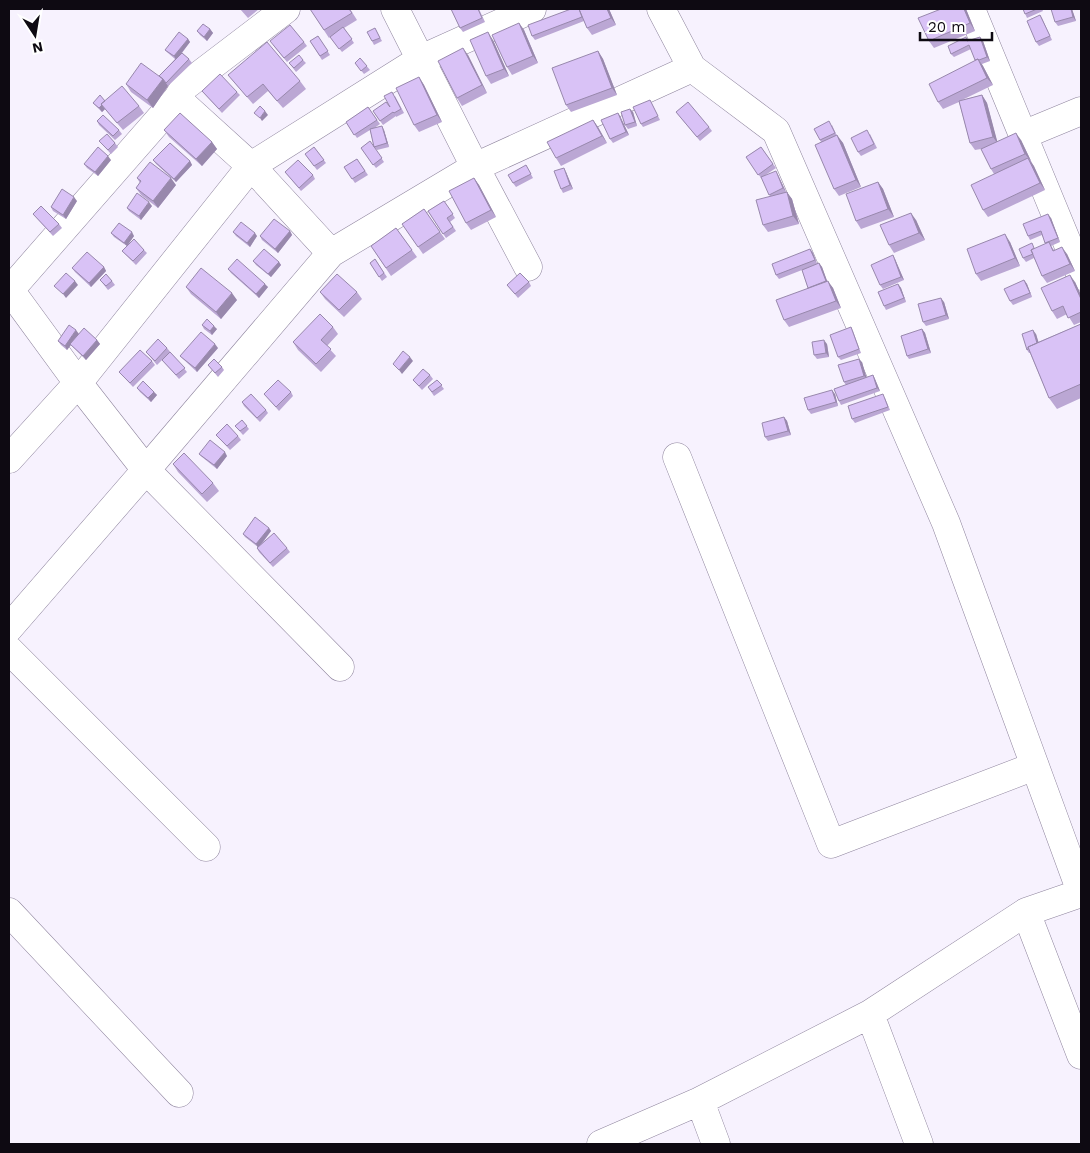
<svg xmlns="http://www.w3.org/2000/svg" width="1090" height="1153" font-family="'Work Sans',sans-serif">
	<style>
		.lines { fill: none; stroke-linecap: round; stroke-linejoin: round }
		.minor-casing { stroke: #8f859e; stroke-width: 29 }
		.minor { stroke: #fff; stroke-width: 28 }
		.wall { fill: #bba7d4 }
		.shaded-wall { fill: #9888ac }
		.building { fill: #d9c2f6; stroke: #9888ac }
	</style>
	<rect width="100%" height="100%" fill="#f7f2fe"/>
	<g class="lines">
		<defs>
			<path id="minor" d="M286 9 185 86 177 99 10 290 78 383 146 470 331 253 475 167 692 68
				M395 9 475 167 528 267
				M661 9 692 68 776 131 946 523 1081 892
				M971 9 1081 276
				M177 99 251 166 331 253
				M1023 135 1081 111
				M677 457 831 844 1035 766
				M9 459 78 383 251 166 421 59 532 9
				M9 628 146 470 340 667
				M9 650 206 847
				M9 912 179 1093
				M1026 912 1081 1055
				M700 1101 716 1144
				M601 1144 700 1101 870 1014
				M919 1144 870 1014 1026 912 1081 893"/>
		</defs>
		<use href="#minor" class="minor-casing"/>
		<use href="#minor" class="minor"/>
	</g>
	<path class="wall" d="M240 9H259L248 18Z
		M310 9H350L357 20 344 28 354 43 342 52 330 37 331 36 329 38Z
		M451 9H479L485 22 463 32 460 28Z
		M571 9H609L616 25 592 35 587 28 584 21 535 40 532 36Z
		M941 9H966L975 31 934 48 929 41Z
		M1023 9H1042L1043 11 1027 18Z
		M1072 9 1076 21 1058 26 1055 22Z
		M1040 15 1042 18 1052 40 1039 46 1036 42Z
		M519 23 524 30 538 63 512 75 507 67Z
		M375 28 382 41 374 45 372 41Z
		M210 29 213 33 207 41 200 35 197 31Z
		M318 36 330 55 322 60 310 41Z
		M980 37 983 41 990 61 982 64 993 85 962 100 982 95 987 103 997 142 1021 140 1045 190 988 217 983 210 994 174 991 169 981 149 975 150 970 143 959 102 943 109 938 102 975 60 971 49 954 57 951 54 968 41Z
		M188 39 190 42 182 53 189 59 192 63 168 86 153 108 131 92 126 84 159 76 175 59 168 53 165 50Z
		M493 40 509 76 491 84 486 76Z
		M304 42 307 46 287 62 273 45Z
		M598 51 603 59 617 95 571 112 566 105Z
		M468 55 487 93 462 106 457 98Z
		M360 58 370 70 364 74 355 63Z
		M303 60 306 63 296 72 289 63Z
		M228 75 300 81 306 89 283 108 268 91 253 104 234 82Z
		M419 77 424 85 442 122 419 132 414 125Z
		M202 91 237 92 240 95 222 113Z
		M395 96 404 113 396 117V116L383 125 373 111 390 107Z
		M650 100 660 120 643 127 641 124Z
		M105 101 139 106 144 113 123 130 105 109 102 112 93 103Z
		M368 107 380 124 373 129 384 130 389 147 377 150 374 147 370 130 357 138 346 122Z
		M630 109 633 112 637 126 628 129 625 125Z
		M676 112 709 127 712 131 700 141Z
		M618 113 620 116 629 135 613 143 610 139Z
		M593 120 598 127 607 143 561 166 556 158Z
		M97 121 119 130 122 134 115 140 99 125Z
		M832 125 837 136 843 143 861 187 839 196 834 189 821 142 820 140Z
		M164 130 212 142 217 149 202 166 169 137Z
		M870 134 877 148 861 156 858 152Z
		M99 141 115 143 118 147 111 154Z
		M370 141 384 162 376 168 361 148Z
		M314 147 326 163 317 170 305 154Z
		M761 147 776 168 764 176 778 175 786 192 792 199 799 224 768 232 763 225 770 196 762 178H761L746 157Z
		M357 159 368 175 355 183 344 167Z
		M111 160 98 176 87 168 84 164Z
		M153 160 190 161 192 165 176 182 156 164Z
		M526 165 533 178 516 187 513 183Z
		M285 172 313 175 315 179 301 191Z
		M566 172 573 189 563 193 561 189Z
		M137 178 176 185 158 208 141 195 136 188 140 183Z
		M474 178 479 185 496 217 471 230 466 223Z
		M878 182 883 189 894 217 861 229 856 221Z
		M77 201 66 219 53 211 51 207Z
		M444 201 455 218 450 222 456 231 446 238 428 211Z
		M152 206 141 220 129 211 127 208Z
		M424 209 445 239 423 254 402 224Z
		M33 214 59 224 62 228 53 236Z
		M1051 218 1060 242 1051 246 1054 250 1067 254 1075 271 1047 283 1042 276 1034 258 1026 262 1023 258 1046 244 1042 235 1030 240 1028 236Z
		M916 220 925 240 894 253 889 245Z
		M396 228 417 257 391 276 371 246Z
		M290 231 292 235 278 253 262 240 260 236Z
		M233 232 257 236 250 247 236 236Z
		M111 233 134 236 127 246 114 237Z
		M1010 242 1020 266 981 281 976 274Z
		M810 249 813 253 817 264 819 263 822 267 827 281 833 288 841 308 789 327 784 320 808 288 802 270 779 279 776 275Z
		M144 250 147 253 136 265 122 251Z
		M375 259 387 277 382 281 370 263Z
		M895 259 904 280 883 289 880 285Z
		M253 261 279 262 281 265 271 277 256 265Z
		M104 267 106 271 91 287 75 272 72 268Z
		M228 269 268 287 259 298 231 273Z
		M100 280 112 281 115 285 108 290Z
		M1024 280 1027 284 1032 297 1013 305 1010 301Z
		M529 282 531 286 518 298 507 285Z
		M1075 282 1081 295V322L1074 325 1067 314 1057 319 1052 311Z
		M898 284 901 288 906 302 886 310 884 306Z
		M186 287 237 300 221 319 191 294Z
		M320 292H357L362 299 344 317 325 299Z
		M944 302 949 319 926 326 923 322Z
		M1081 324V398L1057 409 1049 398 1030 353H1029L1027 350 1036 334 1038 342Z
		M202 325 217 329 212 335 204 329Z
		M333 327 338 334 327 346 336 356 321 372 298 350 293 342Z
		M851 327 853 331 861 353 841 360 838 357Z
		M922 329 925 333 931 353 909 359 907 356Z
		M79 334 97 340 100 344 86 360 71 345 67 350 61 345 58 341Z
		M827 344 829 357 817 359 814 355Z
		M167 348 187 372 179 379 162 360 157 365 146 352Z
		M218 348 197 372 183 359 180 356Z
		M152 361 155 365 133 387 119 372Z
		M862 362 866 378 873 375 875 379 880 391 841 405 839 401 846 385 844 382Z
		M208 365 222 367 224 370 218 377Z
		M430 375 433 379 422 390 413 380Z
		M437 380 444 389 434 396 428 387Z
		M137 388 154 392 157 395 151 402 140 392Z
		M291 392 293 396 279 411 264 394Z
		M835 394 838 406 811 414 808 410Z
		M885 398 890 410 855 423 852 419Z
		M242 402 266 410 268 413 260 422 244 406Z
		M784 417 787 421 791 435 768 441 765 437Z
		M242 420 249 429 243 435 235 426Z
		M216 435 238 436 241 440 230 450Z
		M199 454 227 456 217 469 202 457Z
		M173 464 213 483 219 491 207 502 178 472Z
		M269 528 271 531 262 544 287 548 290 552 273 567 259 552 257 548 258 547 245 537 243 534Z"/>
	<path class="shaded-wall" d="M607 9H609L616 25 611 18Z
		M964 9H966L975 31 970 23Z
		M1071 9H1072L1076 21 1073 17Z
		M519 23 524 30 538 63 533 56Z
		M210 29 213 33 207 41 204 37Z
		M488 32 493 40 509 76 504 69Z
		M980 37 983 41 990 61 987 57Z
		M188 39 190 42 176 60 174 56Z
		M463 48 468 55 487 93 482 85Z
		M598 51 603 59 617 95 612 88Z
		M978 59 983 66 993 85 987 78Z
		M419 77 424 85 442 122 437 115Z
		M163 79 168 86 153 108 147 100Z
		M982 95 987 103 998 144 993 137Z
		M102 105 105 109 102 112 99 108Z
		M630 109 633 112 637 126 635 122Z
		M265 111 268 115 262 121 260 118Z
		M618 113 620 116 629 135 626 132Z
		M593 120 598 127 607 143 602 136Z
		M382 126 384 130 389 147 387 143Z
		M1016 133 1021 140 1031 161 1025 154Z
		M837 135 843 143 861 187 856 180Z
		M212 142 217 149 202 166 196 159Z
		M108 156 111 160 98 176 95 172Z
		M1028 158 1034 166 1045 190 1040 183Z
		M190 161 192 165 176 182 174 179Z
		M564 168 566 172 573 189 570 185Z
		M776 171 778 175 786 192 783 188Z
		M171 178 176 185 158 208 153 201Z
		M474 178 479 185 496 217 491 210Z
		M878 182 883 189 894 217 888 209Z
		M787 192 792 199 799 224 793 216Z
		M74 197 77 201 66 219 63 215Z
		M149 202 152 206 141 220 139 216Z
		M911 213 916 220 925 240 919 233Z
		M1048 214 1051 218 1060 242 1058 238Z
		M290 231 292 235 278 253 275 249Z
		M132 232 134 236 127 246 124 243Z
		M255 233 257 236 250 247 247 243Z
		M1005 234 1010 242 1020 266 1015 258Z
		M1062 247 1067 254 1075 271 1070 264Z
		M810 249 813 253 817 264 815 260Z
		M893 255 895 259 904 280 901 277Z
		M279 262 281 265 271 277 268 274Z
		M819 263 822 267 829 286 826 283Z
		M104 267 106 271 91 287 89 283Z
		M1070 275 1075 282 1081 295V299Z
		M1024 280 1027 284 1032 297 1030 293Z
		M75 281 78 285 66 298 63 294Z
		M828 281 833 288 841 308 836 301Z
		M265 284 268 287 259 298 256 294Z
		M898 284 901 288 906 302 904 298Z
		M232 293 237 300 221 319 216 312Z
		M941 298 944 302 949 319 946 315Z
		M214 326 217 329 212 335 210 331Z
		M922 329 925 333 931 353 928 349Z
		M76 330 79 334 67 350 65 346Z
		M1033 330 1036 334 1041 350 1038 346Z
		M97 340 100 344 86 360 83 356Z
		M824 340 827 344 829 357 826 353Z
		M215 344 218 348 197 372 195 368Z
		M410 357 413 361 402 374 399 370Z
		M859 359 862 362 867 379 864 376Z
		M873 375 875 379 880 391 877 388Z
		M832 390 835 394 838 406 836 402Z
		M154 392 157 395 151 402 148 398Z
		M784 417 787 421 791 435 788 431Z
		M225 452 227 456 217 469 214 465Z
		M269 528 271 531 258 548 256 544Z"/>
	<path class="building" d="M310 9H349L352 13 324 30Z
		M451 9H478L482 18 460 28Z
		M571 9H579L582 17 532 36 528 25Z
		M579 9H607L611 18 587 28Z
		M941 9H964L970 23 929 41 918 18Z
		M1023 9H1037L1025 14Z
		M1051 9H1071L1073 17 1055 22Z
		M1040 15 1050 36 1036 42 1027 21Z
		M519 23 533 56 507 67 492 35Z
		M203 24 210 29 204 37 197 31Z
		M290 25 304 42 284 58 270 41Z
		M343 27 352 39 339 49 330 37Z
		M375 28 380 38 372 41 367 32Z
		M179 32 188 39 174 56 165 50Z
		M488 32 504 69 486 76 470 40Z
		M318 36 328 51 320 56 310 41Z
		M966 37 967 41 980 37 987 57 979 60 978 59 975 60 969 45 951 54 948 46Z
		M267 42 300 81 277 101 263 84 247 97 228 75Z
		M463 48 482 85 457 98 438 61Z
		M598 51 612 88 566 105 552 68Z
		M182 53 189 59 166 83 163 79 159 76Z
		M299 55 303 60 294 68 289 63Z
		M360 58 367 66 361 71 355 63Z
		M978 59 987 78 938 102 929 84Z
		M141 63 163 79 147 100 126 84Z
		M220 74 237 92 219 109 202 91Z
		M419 77 437 115 414 125 396 88Z
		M122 86 139 106 117 123 101 104Z
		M392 92 401 109 394 113 393 112 380 121 373 111 386 102 390 107 384 96Z
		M100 95 105 101 101 104 102 105 99 108 93 103Z
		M982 95 993 137 970 143 959 101Z
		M650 100 658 116 641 124 633 107Z
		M688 102 709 127 697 137 676 112Z
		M260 106 265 111 260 118 254 113Z
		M368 107 377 120 354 135 346 122Z
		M630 109 635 122 625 125 621 112Z
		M180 113 212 142 196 159 164 130Z
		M618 113 626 132 610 139 601 120Z
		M103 115 119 130 113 136 97 121Z
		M593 120 602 136 556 158 547 142Z
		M829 121 835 133 820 140 814 129Z
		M382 126 387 143 374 147 370 129Z
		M867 130 874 144 858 152 851 138Z
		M1016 133 1025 154 991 169 981 149Z
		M107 134 115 143 108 150 99 141Z
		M837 135 856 180 834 189 815 145Z
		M370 141 382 158 373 165 361 148Z
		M170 143 190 161 174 179 153 160Z
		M98 147 108 156 95 172 84 164Z
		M314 147 324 160 314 166 305 154Z
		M761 147 773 164 758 175 746 157Z
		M1028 158 1040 183 983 210 971 185Z
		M357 159 365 171 352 179 344 167Z
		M298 160 313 175 299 188 285 172Z
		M150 162 171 178 153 201 136 188 141 181 137 178Z
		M526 165 531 174 513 183 508 175Z
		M564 168 570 185 561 189 554 171Z
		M776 171 783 188 769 195 761 177Z
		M474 178 491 210 466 223 449 191Z
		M878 182 888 209 856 221 846 194Z
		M62 189 74 197 63 215 51 207Z
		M787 192 793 216 763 225 756 200Z
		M137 193 149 202 139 216 127 208Z
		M444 201 453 214 447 218 453 227 443 234 428 211Z
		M41 206 59 224 50 232 33 214Z
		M424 209 440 232 418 247 402 224Z
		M911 213 919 233 889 245 880 225Z
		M1048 214 1058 238 1045 243 1041 231 1028 236 1023 224Z
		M274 219 290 231 275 249 260 236Z
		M241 222 255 233 247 243 233 232Z
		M119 223 132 232 124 243 111 233Z
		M396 228 412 250 386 268 371 246Z
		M1005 234 1015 258 976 274 967 249Z
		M134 239 144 250 133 261 122 251Z
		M1049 242 1053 251 1062 247 1070 264 1042 276 1031 250Z
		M1032 243 1034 248 1031 250 1033 254 1023 258 1019 249Z
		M264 249 279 262 268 274 253 261Z
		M810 249 815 260 776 275 772 264Z
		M87 252 104 267 89 283 72 268Z
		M893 255 901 277 880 285 871 265Z
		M237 259 265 284 256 294 228 269Z
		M375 259 384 273 379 277 370 263Z
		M819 263 826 281 808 288 802 270Z
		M201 268 232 293 216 312 186 287Z
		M66 273 75 281 63 294 54 286Z
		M520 273 529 282 515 294 507 285Z
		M106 274 112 281 106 286 100 280Z
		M337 274 357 292 339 310 320 292Z
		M1070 275 1081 299V312L1068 318 1063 306 1052 311 1041 288Z
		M1024 280 1030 293 1010 301 1004 289Z
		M828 281 836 301 784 320 776 300Z
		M898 284 904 298 884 306 878 292Z
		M941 298 946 315 923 322 918 304Z
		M320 314 333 327 321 340 331 349 316 364 293 342Z
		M207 319 214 326 210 331 202 325Z
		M1081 324V384L1049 398 1028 347Z
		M69 325 76 330 65 346 58 341Z
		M851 327 859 349 838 357 830 335Z
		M84 328 97 340 83 356 70 344Z
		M922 329 928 349 907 356 901 336Z
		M1033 330 1037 343 1028 347V349L1027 350 1022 334Z
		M201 332 215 344 195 368 180 356Z
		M158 339 167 348 155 361 146 352Z
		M824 340 826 353 814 355 812 342Z
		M140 350 152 361 130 383 119 372Z
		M403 351 410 357 399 370 393 364Z
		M170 352 185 368 176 375 162 360Z
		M214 359 222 367 215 373 208 365Z
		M859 359 864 376 844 382 838 365Z
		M423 369 430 375 419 386 413 380Z
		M873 375 877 388 839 401 834 389Z
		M278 380 291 392 276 407 264 394Z
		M437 380 442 385 432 392 428 387Z
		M143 381 154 392 148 398 137 388Z
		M832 390 836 402 808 410 804 398Z
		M251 394 266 410 257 418 242 402Z
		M883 394 888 407 852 419 848 406Z
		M784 417 788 431 765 437 762 423Z
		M242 420 247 426 240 431 235 426Z
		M227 424 238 436 227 446 216 435Z
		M210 440 225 452 214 465 199 454Z
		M184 453 213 483 202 494 173 464Z
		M255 517 269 528 256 544 243 534Z
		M274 533 287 548 270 563 257 548Z"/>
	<rect width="1090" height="1153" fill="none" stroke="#0e0a12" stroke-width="20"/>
	<g transform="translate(35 35) rotate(168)" stroke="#ffffff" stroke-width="4" paint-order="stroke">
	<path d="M0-4L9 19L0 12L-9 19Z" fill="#0e0a12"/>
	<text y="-8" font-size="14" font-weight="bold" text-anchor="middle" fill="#0e0a12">N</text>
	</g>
	<path d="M920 32v8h72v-8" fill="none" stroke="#0e0a12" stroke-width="2.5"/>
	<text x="928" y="32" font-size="15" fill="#0e0a12" stroke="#ffffff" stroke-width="4" paint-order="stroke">20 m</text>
</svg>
